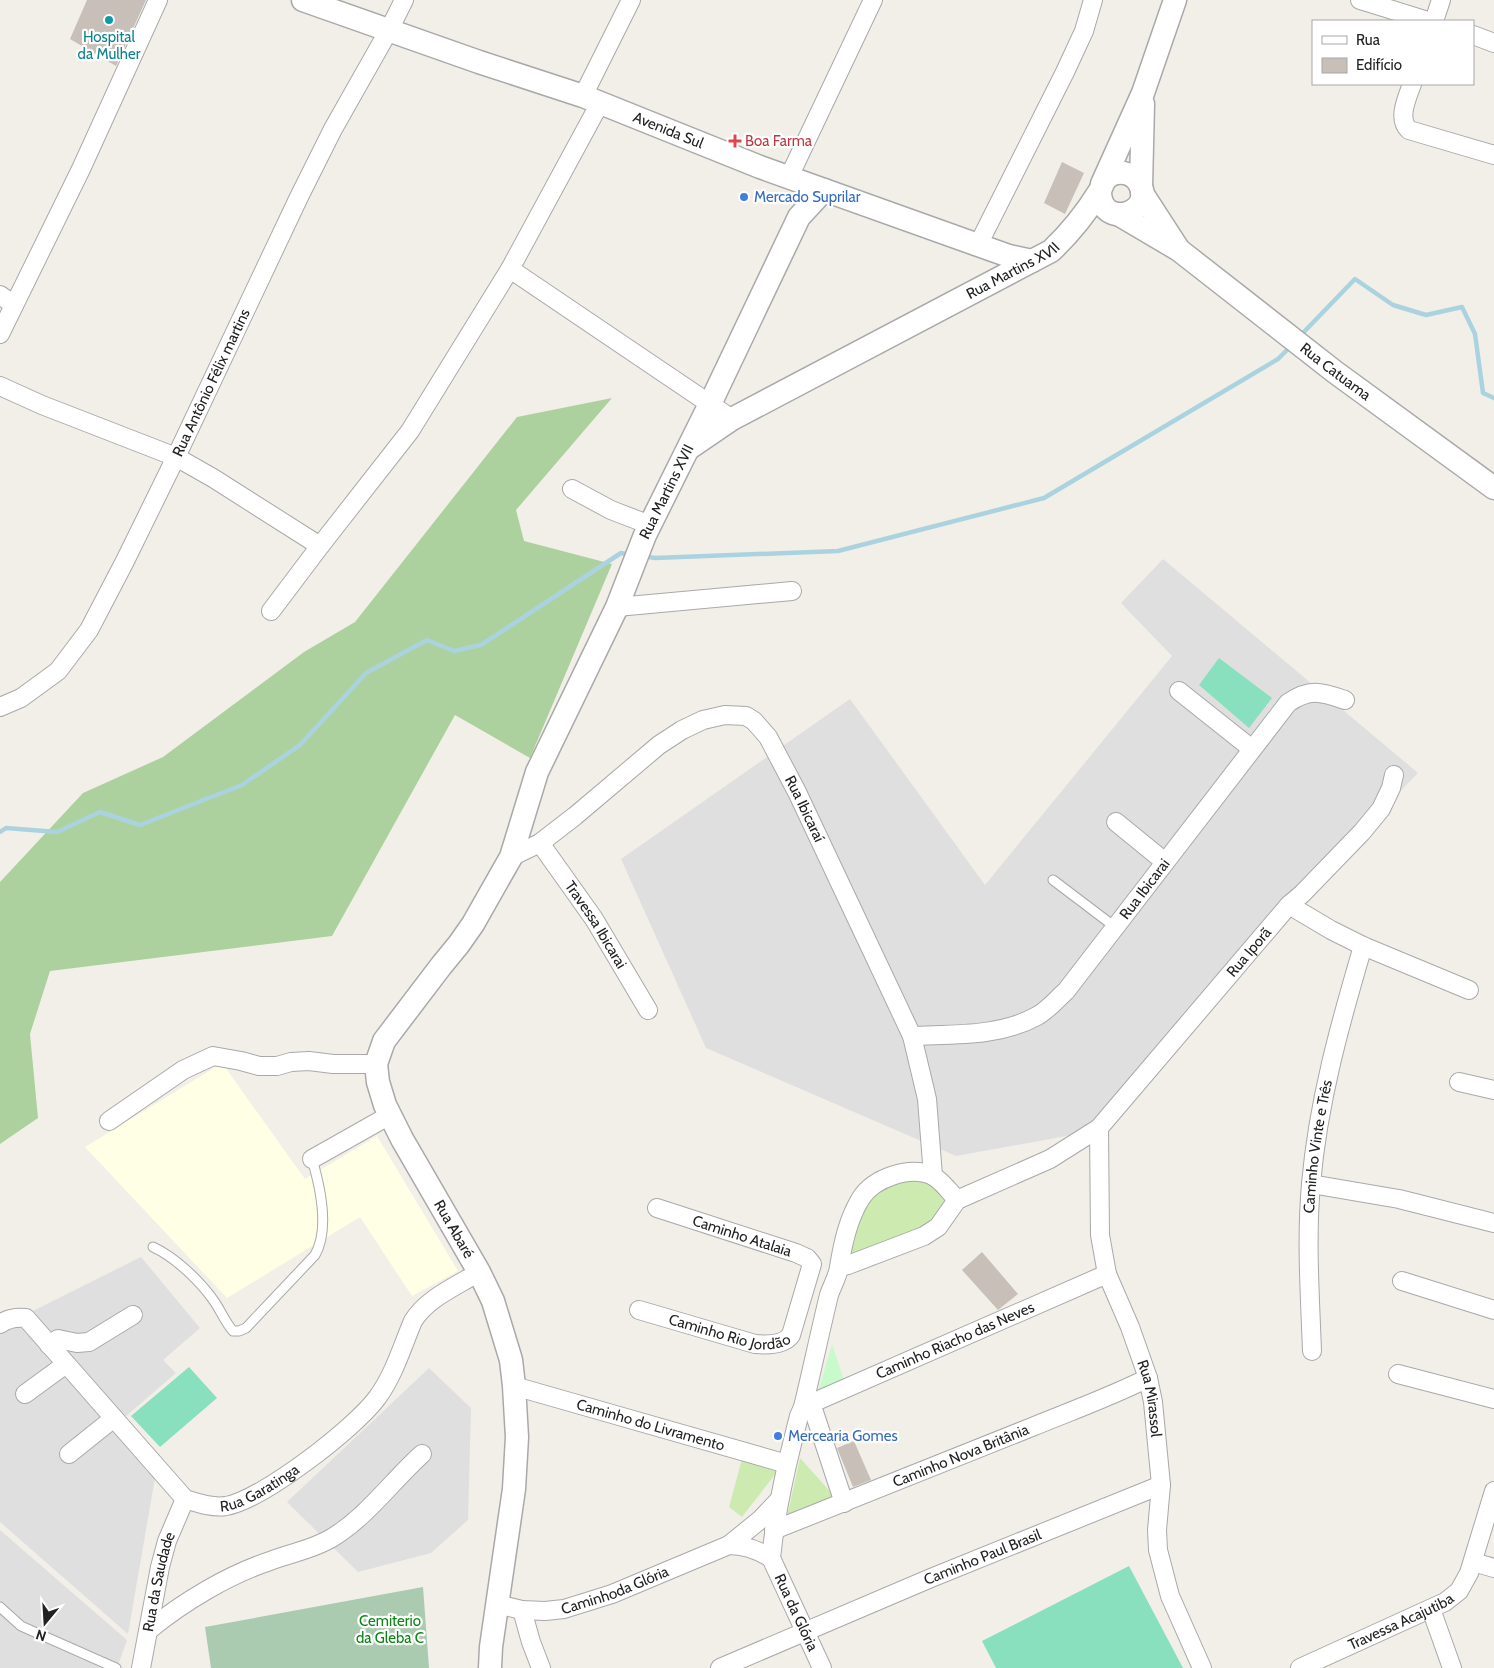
<svg xmlns="http://www.w3.org/2000/svg" width="1494" height="1668" font-family="Cabin,sans-serif">
	<style>
		.residential { fill: #e0dfdf }
		.education { fill: #ffffe5 }
		.grass { fill: #cdebb0 }
		.forest { fill: #add19e }
		.cemetery { fill: #aacbaf }
		.park { fill: #c8facc }
		.pitch { fill: #88e0be }
		.lines { fill: none; stroke-linecap: round; stroke-linejoin: round }
		.stream { stroke: #aad3df; stroke-width: 4.5 }
		.building { fill: #c7bfb8 }
		.service-casing { stroke: #a9a9a9; stroke-width: 11 }
		.minor-casing { stroke: #a9a9a9; stroke-width: 20 }
		.tertiary-casing { stroke: #a9a9a9; stroke-width: 25 }
		.service { stroke: #fff; stroke-width: 9 }
		.minor { stroke: #fff; stroke-width: 18 }
		.tertiary { stroke: #fff; stroke-width: 22 }
		.culture-dot { fill: #0f9aa8; stroke: #fff; stroke-width: 2 }
		.health-dot { fill: #e0444e; stroke: #fff; stroke-width: 2 }
		.shop-dot { fill: #3f7fe0; stroke: #fff; stroke-width: 2 }
		.labels { text-anchor: middle; dominant-baseline: central; stroke-width: 4.5; stroke-linejoin: round; paint-order: stroke }
		.culture-label { font-size: 15px; fill: #0d838f; stroke: #fff }
		.street-label { font-size: 15px; fill: #222; stroke: #fff }
		.health-label { font-size: 15px; fill: #be3a42; stroke: #fff; text-anchor: start }
		.shop-label { font-size: 15px; fill: #366cbe; stroke: #fff; text-anchor: start }
		.park-label { font-size: 15px; fill: #0c8416; stroke: #fff }
	</style>
	<rect width="100%" height="100%" fill="#f2efe9"/>
	<path class="residential" d="M1163 559 1418 773 1289 905 1094 1131 956 1156 706 1048 621 859 850 699 985 885 1172 656 1121 603Z
		M141 1257 200 1328 163 1360 176 1373 111 1429 155 1478 128 1634 0 1522V1331L15 1320Z
		M429 1368 471 1408 468 1520 431 1553 358 1572 287 1502Z
		M0 1530 127 1640 117 1668H0Z"/>
	<path class="education" d="M222 1063 305 1179 377 1136 458 1271 412 1296 360 1217 227 1298 85 1147Z"/>
	<path class="grass" d="M940 1172 949 1191 946 1209 937 1225 835 1270 860 1203 891 1183Z
		M800 1458 836 1498 787 1517Z
		M742 1459 777 1472 742 1517 729 1507Z"/>
	<path class="forest" d="M612 398 516 510 524 541 612 564 530 758 455 715 332 936 50 971 30 1034 38 1118 0 1144V882L83 793 163 757 304 652 355 622 517 417Z"/>
	<path class="cemetery" d="M423 1587 429 1668H211L205 1627Z"/>
	<path class="park" d="M832 1344 845 1383 818 1392Z"/>
	<path class="pitch" d="M1219 658 1272 698 1249 728 1199 685Z
		M189 1367 217 1398 160 1447 131 1416Z
		M1129 1566 1183 1668H996L982 1641Z"/>
	<g class="lines">
		<path class="stream" d="M1300 336 1355 279 1393 305 1426 315 1462 307 1475 334 1483 393 1494 398
			M643 556 655 558 838 551 1044 498 1278 359 1292 345
			M0 832 6 828 57 832 100 812 140 825 242 785 300 745 366 673 427 640 454 651 481 645 621 553 630 555"/>
	</g>
	<path class="building" d="M87 0H146L116 66 70 39Z
		M1062 162 1084 173 1065 214 1044 203Z
		M982 1252 1018 1294 998 1310 962 1270Z
		M854 1441 871 1480 853 1487 837 1448Z"/>
	<g class="lines">
		<defs>
			<path id="service" d="M1053 880 1115 927
				M153 1247C175 1257 200 1281 214 1301 221 1311 225 1322 233 1331H239L246 1328 315 1255C330 1229 320 1186 312 1159
				M0 1607 21 1626 116 1668"/>
			<g id="minor">
				<path d="M1360 0 1428 21"/>
				<path d="M1434 21 1441 0"/>
				<path d="M1473 35 1494 43"/>
				<path d="M1412 84C1407 98 1397 119 1409 130L1494 155"/>
				<path d="M583 96 631 0"/>
				<path d="M789 177 873 0"/>
				<path d="M978 245 1065 72 1084 31 1093 0"/>
				<path d="M510 269 732 419"/>
				<path d="M0 295 14 305"/>
				<path d="M0 334 81 169 158 0"/>
				<path d="M0 386 42 405 176 457 213 478 320 546"/>
				<path d="M572 489 611 510 650 525"/>
				<path d="M617 607 792 591"/>
				<path d="M271 611 320 546 410 431 510 269 600 103"/>
				<path d="M1179 691 1252 749"/>
				<path id="s1" d="M0 707 21 698 58 671 89 630 125 561 176 457 299 197 333 129 389 30 404 0"/>
				<path d="M1116 822 1165 862"/>
				<path id="s2" d="M540 843 594 919 648 1010"/>
				<path id="s3" d="M511 857 540 843 575 816 659 745 682 730 703 720 725 715 746 716 754 721 768 737 797 792 912 1036 927 1099 933 1176"/>
				<path d="M1289 905 1331 930 1363 946 1469 990"/>
				<path id="s4" d="M912 1036C953 1034 999 1037 1037 1016 1048 1010 1057 999 1066 991L1288 703C1310 688 1321 692 1345 700"/>
				<path d="M1459 1082 1494 1090"/>
				<path d="M109 1121 183 1070 213 1056 241 1061 259 1066H277L291 1062 309 1061 333 1064H376"/>
				<path id="s5" d="M1099 1128 1100 1235 1107 1274 1130 1327 1148 1378 1153 1402 1161 1485 1157 1530 1158 1550 1170 1596 1202 1668"/>
				<path d="M312 1159 390 1115"/>
				<path d="M1311 1184 1399 1199 1494 1223"/>
				<path id="s6" d="M840 1267 848 1265 924 1236 938 1227 957 1200 1050 1159 1099 1128 1289 905 1302 894 1362 832 1381 809 1391 788 1394 775"/>
				<path d="M1402 1281 1494 1310"/>
				<path id="s7" d="M639 1310 755 1344C766 1345 784 1345 791 1335L812 1264 807 1258 796 1253 657 1208"/>
				<path id="s8" d="M0 1324C8 1318 17 1317 26 1318L185 1499C198 1503 212 1508 226 1506 262 1500 355 1428 377 1398 394 1375 402 1347 413 1321 427 1298 457 1286 479 1272"/>
				<path d="M49 1345 58 1339 77 1343 89 1342 133 1315"/>
				<path id="s9" d="M1312 1351C1310 1295 1306 1240 1311 1184 1318 1102 1340 1024 1363 946"/>
				<path d="M1398 1374 1494 1399"/>
				<path id="s10" d="M514 1386 787 1464"/>
				<path d="M25 1394 66 1364"/>
				<path d="M811 1403 844 1503"/>
				<path id="s11" d="M803 1407 1107 1274"/>
				<path d="M69 1454 114 1418"/>
				<path id="s12" d="M774 1530C860 1496 946 1462 1032 1427 1071 1411 1110 1397 1148 1378"/>
				<path d="M729 1545C744 1545 758 1550 771 1558"/>
				<path d="M771 1558C776 1509 787 1463 799 1416L803 1407C812 1370 820 1332 829 1295 832 1286 838 1276 839 1267 843 1243 848 1219 861 1198 874 1178 910 1165 933 1176 942 1181 950 1192 957 1200"/>
				<path id="s13" d="M771 1558 822 1668"/>
				<path d="M1473 1562 1494 1568"/>
				<path id="s14" d="M497 1604 522 1610 545 1611 564 1609 612 1594 729 1545 761 1519 779 1500"/>
				<path d="M1431 1609 1452 1668"/>
				<path d="M522 1610 531 1642 541 1668"/>
				<path d="M149 1630C183 1602 228 1575 270 1561 290 1553 311 1550 330 1539 366 1518 392 1481 422 1454"/>
				<path id="s15" d="M141 1668 160 1567 167 1541 185 1499"/>
				<path id="s16" d="M720 1668 931 1578 1161 1485"/>
				<path id="s17" d="M1300 1668 1445 1602 1459 1591 1469 1573 1494 1491"/>
			</g>
			<g id="tertiary">
				<path id="s18" d="M303 0 479 62 583 96 760 167 978 245 1009 256 1032 261"/>
				<path d="M1102 184 1143 93 1175 0"/>
				<path d="M1141 186 1143 104"/>
				<path d="M1142 193 1177 247"/>
				<path id="s19" d="M1118 214 1179 250 1335 372 1494 488"/>
				<path id="s20" d="M688 449 732 419 1051 251C1069 234 1086 213 1099 192 1102 188 1102 183 1106 179 1110 174 1117 172 1124 173 1130 174 1136 178 1139 183 1157 213 1100 231 1100 191"/>
				<path id="s21" d="M490 1668 491 1647 514 1489 517 1437 514 1386 511 1360 493 1301 479 1272 402 1139 385 1105 378 1082 376 1064 384 1041 441 966 459 944 473 924 511 857 537 772 617 607 645 535 710 404 799 217 824 190"/>
			</g>
		</defs>
		<use href="#service" class="service-casing"/>
		<use href="#minor" class="minor-casing"/>
		<use href="#tertiary" class="tertiary-casing"/>
		<use href="#service" class="service"/>
		<use href="#minor" class="minor"/>
		<use href="#tertiary" class="tertiary"/>
	</g>
	<circle class="culture-dot" cx="109" cy="20" r="5"/>
	<path class="health-dot" d="M732.5 133.5h5v5h5v5h-5v5h-5v-5h-5v-5h5z"/>
	<g class="shop-dot">
		<circle cx="744" cy="197" r="5"/>
		<circle cx="778" cy="1436" r="5"/>
	</g>
	<g class="labels">
		<g class="culture-label">
			<text x="109" y="37">Hospital<tspan x="109" dy="17">da Mulher</tspan></text>
		</g>
		<g class="street-label">
			<text stroke="none"><textPath href="#s18" startOffset="388">Avenida Sul</textPath></text>
			<text stroke="none"><textPath href="#s20" startOffset="371">Rua Martins XVII</textPath></text>
			<text stroke="none"><textPath href="#s19" startOffset="269">Rua Catuama</textPath></text>
			<text stroke="none"><textPath href="#s1" startOffset="396">Rua Antônio Félix martins</textPath></text>
			<text stroke="none"><textPath href="#s21" startOffset="1284">Rua Martins XVII</textPath></text>
			<text stroke="none"><textPath href="#s3" startOffset="392">Rua Ibicaraí</textPath></text>
			<text stroke="none"><textPath href="#s4" startOffset="295">Rua Ibicarai</textPath></text>
			<text stroke="none"><textPath href="#s2" startOffset="99">Travessa Ibicarai</textPath></text>
			<text stroke="none"><textPath href="#s6" startOffset="530">Rua Iporã</textPath></text>
			<text stroke="none"><textPath href="#s9" startOffset="205">Caminho Vinte e Três</textPath></text>
			<text transform="translate(454 1229) rotate(60)">Rua Abaré</text>
			<text transform="translate(742 1236) rotate(18)">Caminho Atalaia</text>
			<text stroke="none"><textPath href="#s7" startOffset="94">Caminho Rio Jordão</textPath></text>
			<text stroke="none"><textPath href="#s11" startOffset="166">Caminho Riacho das Neves</textPath></text>
			<text stroke="none"><textPath href="#s5" startOffset="279">Rua Mirassol</textPath></text>
			<text stroke="none"><textPath href="#s10" startOffset="142">Caminho do Livramento</textPath></text>
			<text stroke="none"><textPath href="#s12" startOffset="201">Caminho Nova Britânia</textPath></text>
			<text stroke="none"><textPath href="#s8" startOffset="348">Rua Garatinga</textPath></text>
			<text stroke="none"><textPath href="#s16" startOffset="285">Caminho Paul Brasil</textPath></text>
			<text stroke="none"><textPath href="#s15" startOffset="88">Rua da Saudade</textPath></text>
			<text stroke="none"><textPath href="#s14" startOffset="122">Caminhoda Glória</textPath></text>
			<text stroke="none"><textPath href="#s13" startOffset="60">Rua da Glória</textPath></text>
			<text stroke="none"><textPath href="#s17" startOffset="111">Travessa Acajutiba</textPath></text>
		</g>
		<g class="health-label">
			<text x="745" y="141">Boa Farma</text>
		</g>
		<g class="shop-label">
			<text x="754" y="197">Mercado Suprilar</text>
			<text x="788" y="1436">Mercearia Gomes</text>
		</g>
		<g class="park-label">
			<text x="390" y="1621">Cemiterio<tspan x="390" dy="17">da Gleba C</tspan></text>
		</g>
	</g>
	<rect x="1312" y="20" width="162" height="65" fill="#ffffff" stroke="#a7a7a7"/>
	<rect x="1322" y="36" width="25" height="8" fill="#ffffff" stroke="#a7a7a7"/>
	<text x="1356" y="45" font-size="15" fill="#222222">Rua</text>
	<rect x="1322" y="58" width="25" height="15" fill="#c7bfb8" stroke="#a7a7a7"/>
	<text x="1356" y="70" font-size="15" fill="#222222">Edifício</text>
	<g transform="translate(45 1623) rotate(198)" stroke="#ffffff" stroke-width="4" paint-order="stroke">
	<path d="M0-4L9 19L0 12L-9 19Z" fill="#222222"/>
	<text y="-8" font-size="14" font-weight="bold" text-anchor="middle" fill="#222222">N</text>
	</g>
</svg>
